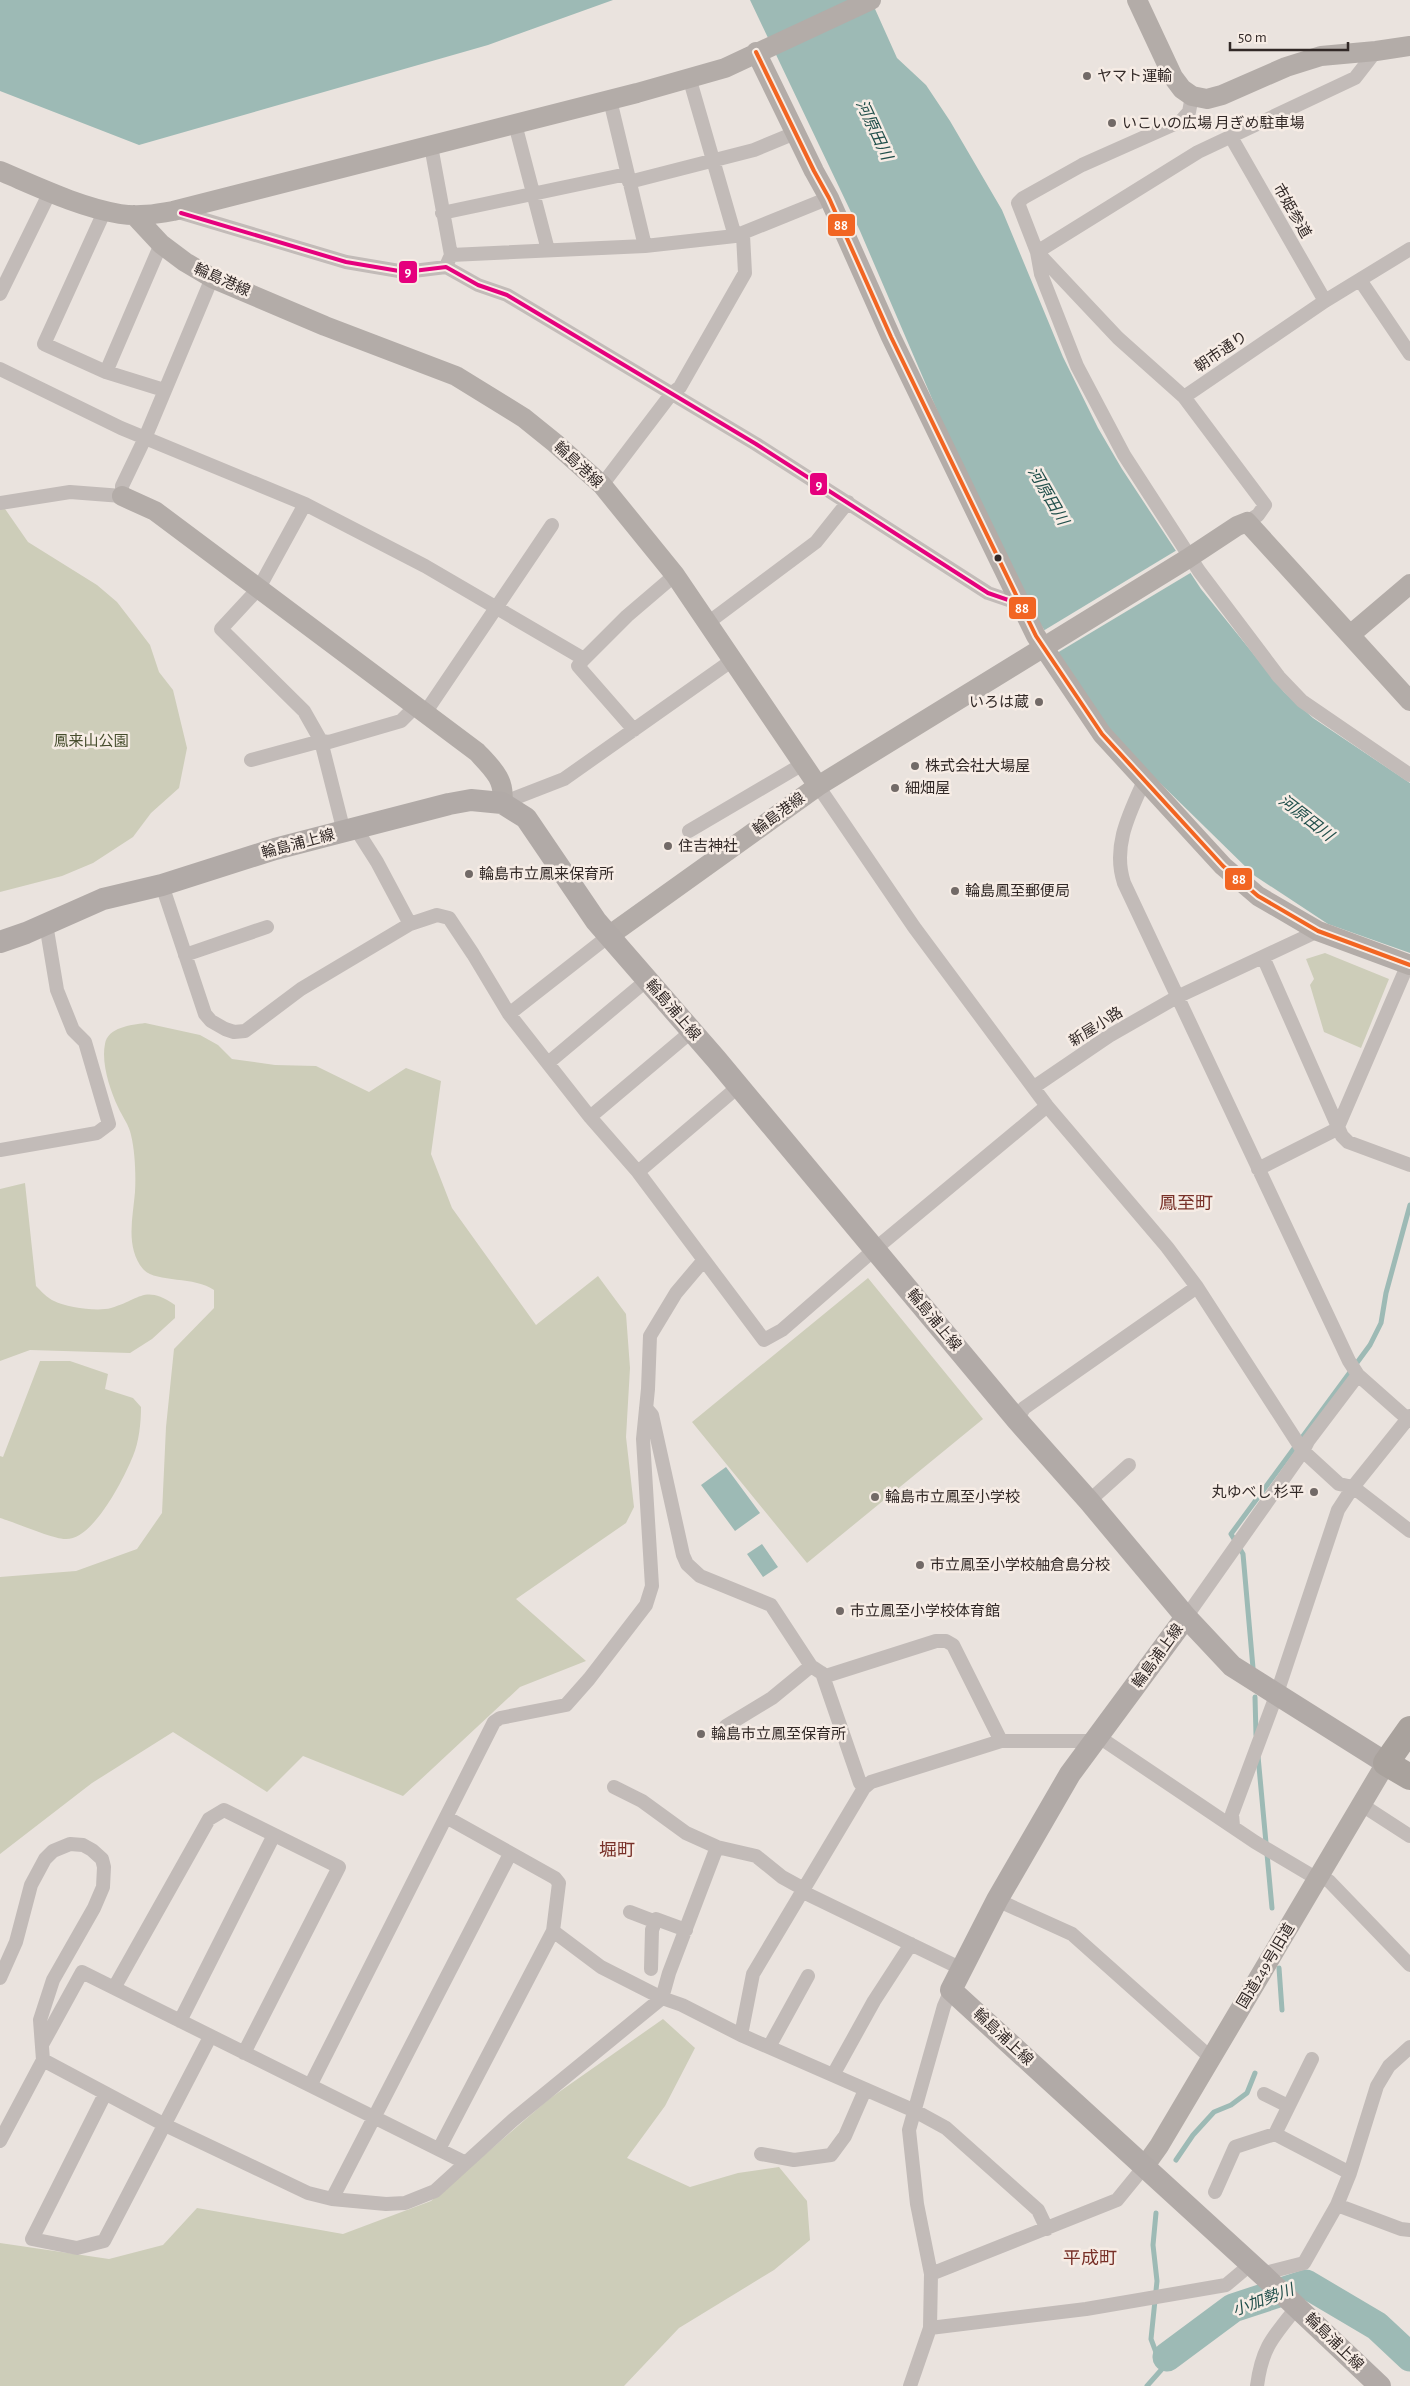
<svg xmlns="http://www.w3.org/2000/svg" width="1410" height="2386" font-family="'Alegreya Sans','Noto Sans JP',sans-serif">
	<style>
		.green { fill: #cdcdb9 }
		.water { fill: #9dbab5 }
		.pier { fill: #eae3de }
		.lines { fill: none; stroke-linecap: round; stroke-linejoin: round }
		.stream { stroke: #9dbab5; stroke-width: 5 }
		.river { stroke: #9dbab5; stroke-width: 29 }
		.street { stroke: #c2bbb8; stroke-width: 14 }
		.secondary { stroke: #b3aca8; stroke-width: 20 }
		.primary { stroke: #b1aaa7; stroke-width: 22 }
		.highway { stroke: #a9a29d; stroke-width: 26 }
		.bus-1-casing { stroke: #f6ece5; stroke-width: 8 }
		.bus-2-casing { stroke: #f6ece5; stroke-width: 8 }
		.bus-1 { stroke: #f26522; stroke-width: 4 }
		.bus-2 { stroke: #e5007d; stroke-width: 4 }
		.poi-dot { fill: #726a67; stroke: #f6ece5; stroke-width: 2 }
		.bus-dot { fill: #322927; stroke: #f6ece5; stroke-width: 2 }
		.labels { text-anchor: middle; dominant-baseline: central; stroke-width: 5; stroke-linejoin: round; paint-order: stroke }
		.poi-label { font-size: 15px; fill: #322927; stroke: #f6ece5; text-anchor: start }
		.street-label { font-size: 15px; fill: #322927; stroke: #f6ece5 }
		.park-label { font-size: 15px; fill: #464d2d; stroke: #f6ece5 }
		.water-label { font-size: 16px; font-style: italic; fill: #214f4b; stroke: #f6ece5 }
		.quarter-label { font-size: 18px; fill: #783028; stroke: #f6ece5 }
		.line-badge { stroke: #f6ece5; stroke-width: 2 }
		.badge-label { font-size: 14px; text-anchor: middle; font-weight: bold; fill: #fff }
	</style>
	<rect width="100%" height="100%" fill="#eae3de"/>
	<path class="green" d="M3 506 28 542 97 585 117 602 134 624 150 645 159 672 173 690 187 748 179 788 151 813 133 837 93 863 62 876 0 892V507Z
		M1325 953 1389 979 1361 1048 1324 1032 1310 985 1314 979 1306 959Z
		M145 1023 200 1035 218 1045 232 1059 275 1065 316 1066 369 1092 406 1068 441 1081 431 1154 452 1208 536 1325 598 1276 626 1314 630 1368 626 1437 634 1507 626 1523 516 1599 586 1661 520 1687 403 1796 303 1756 267 1792 173 1732 92 1783 0 1854V1577L76 1571 137 1549 162 1513 166 1427 174 1349 214 1308V1290C195 1276 155 1283 143 1269 125 1247 133 1217 135 1192 136 1175 135 1151 131 1135 129 1125 122 1116 118 1107 110 1090 101 1063 105 1044 108 1027 131 1025 145 1023Z
		M25 1183 36 1286C41 1291 47 1298 54 1301 66 1307 97 1312 111 1308 140 1300 144 1284 175 1305V1318L152 1339 130 1353 30 1350 0 1361V1189Z
		M868 1278 983 1419 807 1563 692 1422Z
		M40 1361H70L108 1374 105 1389 133 1398 141 1407C141 1423 139 1442 133 1456 124 1478 93 1541 65 1539 53 1539 14 1522 0 1518V1456L3 1457Z
		M663 2019 695 2048 665 2106 627 2158 690 2187 738 2173 779 2167 807 2201 810 2240 774 2270 679 2328 624 2386H0V2243L109 2259 163 2245 197 2208 343 2234 431 2201 549 2099Z"/>
	<path class="water" d="M0 0H613L488 45 139 145 0 91Z
		M750 0H871L897 58 926 85 950 121 1002 210 1063 357 1098 428 1122 469 1201 589 1284 692 1313 718 1410 783V953L1328 924 1255 876 1109 733 1038 620 976 501 860 231Z
		M726 1467 760 1513 735 1531 701 1485Z
		M762 1544 778 1567 763 1577 747 1554Z"/>
	<path class="pier" d="M1177 550 1192 572 1057 653 1043 631Z"/>
	<g class="lines">
		<path class="stream" d="M1253 1668 1243 1554 1231 1534 1370 1345 1381 1323 1386 1293 1410 1205
			M1255 1697 1256 1735
			M1258 1756 1272 1908
			M1279 1968 1282 2010
			M1176 2160 1193 2135 1214 2112 1231 2105 1247 2093 1255 2073
			M1147 2386 1162 2369 1167 2357 1165 2360 1157 2355 1151 2339 1157 2281 1153 2245 1156 2213"/>
		<path class="river" d="M1167 2357 1233 2308 1306 2284 1377 2326 1410 2357"/>
		<path class="street" d="M689 77 735 236
			M1192 96 1189 112 1181 121 1082 165 1023 198 1018 203 1037 252 1041 274 1077 366 1124 455 1199 571 1279 677 1302 701 1410 775
			M610 100 645 246
			M515 124 548 250
			M1231 137 1325 301
			M431 146 451 255 447 264
			M629 182 754 150 795 133
			M105 210 44 344 106 372 164 390
			M175 211 346 262 405 272 446 267 478 285 507 295 756 444 988 593 1020 604
			M442 213 627 174
			M1037 252 1198 152 1355 78 1376 51
			M1037 252 1118 338 1184 397
			M451 255 645 246 735 236 829 198
			M1360 280 1410 354
			M0 294 50 192
			M0 369 121 428 305 504 425 566 584 659 578 666 634 730
			M106 372 161 244
			M602 485 672 393 680 387 745 273 743 235
			M0 503 70 492 122 496V486L145 438 212 278
			M305 504 259 588 221 629 304 711 321 741 344 832
			M1247 522 1258 515 1265 505 1184 397 1325 301 1410 249
			M709 622 816 542 848 502
			M584 659 627 616 675 575
			M425 713 552 525
			M251 760 321 741 329 742 401 721 416 706
			M1144 781C1129 814 1112 847 1124 883L1349 1361 1358 1375 1410 1421
			M818 786 914 927 1047 1106 1167 1247 1197 1287 1303 1451 1339 1484 1353 1487 1410 1531
			M502 803 564 779 734 659
			M356 829 377 862 410 924
			M689 831 803 764
			M162 885 205 1014 211 1021 225 1029 234 1032 245 1031 301 989 410 924 437 915 449 918 473 954 509 1014 590 1117 638 1172 764 1340 782 1330 875 1249 1047 1106
			M185 955 267 927
			M1263 957 1342 1136 1348 1142 1410 1165
			M509 1014 610 935
			M548 1063 647 980
			M1034 1087 1109 1036 1177 997 1318 931
			M590 1117 692 1031
			M0 1150 97 1133 109 1124 85 1042 73 1030 57 990 46 924
			M1258 1169 1337 1129 1408 964
			M638 1172 732 1092 740 1089
			M646 1408 652 1415 683 1555 687 1564 700 1576 771 1605 811 1666 826 1676 936 1641H946L953 1645 1001 1741
			M1017 1420 1024 1408 1197 1287
			M1089 1501 1129 1465
			M1186 1617 1303 1451 1308 1441 1358 1375
			M822 1673 860 1783 864 1788
			M726 1726 772 1698 811 1666
			M1099 1737 1255 1842 1309 1874 1329 1881 1410 1965
			M614 1787 642 1801 686 1833 717 1847 756 1856 782 1877 802 1888
			M1362 1805 1410 1836
			M1233 1826 1232 1814 1276 1696 1338 1510 1353 1487 1410 1416
			M801 1891 962 1969
			M997 1900 1072 1934 1211 2058
			M630 1912 656 1922
			M553 1931 601 1967 662 1998 669 1973 717 1847
			M651 1969 652 1930 656 1919 686 1930
			M0 1978 16 1942 31 1885 45 1859 53 1851 70 1844 83 1845 92 1850 102 1859 104 1867 103 1887 94 1908 53 1980 40 2020 43 2060 0 2141
			M114 1988 209 1819 224 1810 339 1867 244 2053
			M180 2021 274 1835
			M741 2035 753 1974 864 1788 871 1782 1001 1741H1094
			M43 2043 82 1972 466 2163
			M769 2047 808 1976
			M43 2060 165 2125 308 2193 332 2199 386 2204 405 2203 435 2191 513 2120 662 1998 682 2005 741 2035 915 2111 946 2128 1038 2210 1047 2229
			M833 2075 874 2001 911 1944
			M311 2084 494 1722 500 1718 566 1705 589 1679 646 1605 652 1586 643 1439 648 1389 650 1336 676 1293 703 1261
			M105 2094 32 2239 77 2248 104 2241 210 2037
			M1264 2094 1288 2106
			M1275 2134 1350 2173
			M439 2149 553 1931 559 1883 555 1878 446 1817
			M761 2154 794 2160 831 2155 845 2136 865 2090
			M1215 2192 1235 2147 1275 2134 1312 2059
			M332 2199 510 1854
			M1337 2205 1401 2229 1410 2230
			M931 2274 1117 2200 1144 2167
			M1261 2274 1304 2263 1337 2205 1350 2173 1377 2086 1389 2066 1410 2047
			M930 2328 1086 2309 1226 2285 1251 2264
			M910 2386 930 2328 931 2274 917 2204 909 2130 944 2006 951 1990
			M1257 2386C1262 2347 1273 2337 1297 2307"/>
		<path class="secondary" d="M1137 0 1173 77 1182 89 1192 96 1207 99 1222 95 1286 67 1321 56 1376 51 1410 46
			M756 52 814 171 829 198 891 337 1036 636 1102 734 1223 866 1258 896 1318 931 1410 965
			M0 171C38 187 79 207 120 214 138 217 156 214 173 211L637 93 725 68 871 0
			M134 215 161 244 185 262 212 278 325 326 456 376 524 418 555 443 602 485 675 575 818 786
			M122 496 155 511 477 752C492 768 506 780 502 803
			M1350 635 1410 584
			M610 935 818 786 1187 559 1237 526 1247 522 1410 701
			M1144 2167 1159 2146 1386 1763"/>
		<path class="primary" d="M0 942 26 933 103 899 162 885 275 849 449 804 471 800 502 803 526 818 596 921 716 1059 1017 1420 1089 1501 1186 1617 1232 1666 1386 1763
			M1186 1617 1070 1774 997 1900 951 1990 1266 2278 1380 2386"/>
		<path class="highway" d="M1410 1729 1386 1763 1410 1777"/>
		<defs>
			<path id="bus-1" d="M756 52 814 171 829 198 891 337 1036 636 1102 734 1223 866 1258 896 1318 931 1410 965"/>
			<path id="bus-2" d="M181 213 346 262 405 272 446 267 478 285 507 295 756 444 988 593 1020 604"/>
		</defs>
		<use href="#bus-1" class="bus-1-casing"/>
		<use href="#bus-2" class="bus-2-casing"/>
		<use href="#bus-1" class="bus-1"/>
		<use href="#bus-2" class="bus-2"/>
	</g>
	<g class="poi-dot">
		<circle cx="1087" cy="76" r="5"/>
		<circle cx="1112" cy="123" r="5"/>
		<circle cx="1039" cy="702" r="5"/>
		<circle cx="915" cy="766" r="5"/>
		<circle cx="895" cy="788" r="5"/>
		<circle cx="668" cy="846" r="5"/>
		<circle cx="469" cy="874" r="5"/>
		<circle cx="955" cy="891" r="5"/>
		<circle cx="1314" cy="1492" r="5"/>
		<circle cx="875" cy="1497" r="5"/>
		<circle cx="920" cy="1565" r="5"/>
		<circle cx="840" cy="1611" r="5"/>
		<circle cx="701" cy="1734" r="5"/>
	</g>
	<circle class="bus-dot" cx="998" cy="558" r="4.5"/>
	<g class="labels">
		<g class="poi-label">
			<text x="1097" y="76">ヤマト運輸</text>
			<text x="1122" y="123">いこいの広場 月ぎめ駐車場</text>
			<text x="1029" y="702" text-anchor="end">いろは蔵</text>
			<text x="925" y="766">株式会社大場屋</text>
			<text x="905" y="788">細畑屋</text>
			<text x="678" y="846">住吉神社</text>
			<text x="479" y="874">輪島市立鳳来保育所</text>
			<text x="965" y="891">輪島鳳至郵便局</text>
			<text x="1304" y="1492" text-anchor="end">丸ゆべし 杉平</text>
			<text x="885" y="1497">輪島市立鳳至小学校</text>
			<text x="930" y="1565">市立鳳至小学校舳倉島分校</text>
			<text x="850" y="1611">市立鳳至小学校体育館</text>
			<text x="711" y="1734">輪島市立鳳至保育所</text>
		</g>
		<g class="street-label">
			<text transform="translate(1292 211) rotate(60)">市姫参道</text>
			<text transform="translate(222 280) rotate(24)">輪島港線</text>
			<text transform="translate(1221 352) rotate(-34)">朝市通り</text>
			<text transform="translate(578 465) rotate(43)">輪島港線</text>
			<text transform="translate(779 814) rotate(-36)">輪島港線</text>
			<text transform="translate(298 844) rotate(-15)">輪島浦上線</text>
			<text transform="translate(673 1010) rotate(49)">輪島浦上線</text>
			<text transform="translate(1096 1027) rotate(-32)">新屋小路</text>
			<text transform="translate(934 1320) rotate(50)">輪島浦上線</text>
			<text transform="translate(1158 1656) rotate(-54)">輪島浦上線</text>
			<text transform="translate(1266 1966) rotate(-59)">国道249号旧道</text>
			<text transform="translate(1003 2037) rotate(43)">輪島浦上線</text>
			<text transform="translate(1334 2342) rotate(44)">輪島浦上線</text>
		</g>
		<g class="park-label">
			<text x="91" y="741">鳳来山公園</text>
		</g>
		<g class="water-label">
			<text transform="translate(874 130) rotate(65)">河原田川</text>
			<text transform="translate(1048 496) rotate(60)">河原田川</text>
			<text transform="translate(1306 818) rotate(38)">河原田川</text>
			<text transform="translate(1263 2300) rotate(-20)">小加勢川</text>
		</g>
		<g class="quarter-label">
			<text x="1186" y="1204">鳳至町</text>
			<text x="617" y="1851">堀町</text>
			<text x="1090" y="2259">平成町</text>
		</g>
	</g>
	<g class="line-badge">
		<rect x="827" y="213" width="29" height="24" rx="5" fill="#f26522"/>
		<rect x="398" y="260" width="20" height="24" rx="5" fill="#e5007d"/>
		<rect x="809" y="472" width="19" height="24" rx="5" fill="#e5007d"/>
		<rect x="1008" y="596" width="29" height="24" rx="5" fill="#f26522"/>
		<rect x="1224" y="867" width="29" height="24" rx="5" fill="#f26522"/>
	</g>
	<g class="badge-label">
		<text x="841" y="230">88</text>
		<text x="408" y="276">9</text>
		<text x="819" y="489">9</text>
		<text x="1022" y="613">88</text>
		<text x="1239" y="884">88</text>
	</g>
	<path d="M1230 42v8h118v-8" fill="none" stroke="#322927" stroke-width="2.5"/>
	<text x="1238" y="42" font-size="15" fill="#322927" stroke="#f6ece5" stroke-width="4" paint-order="stroke">50 m</text>
</svg>
